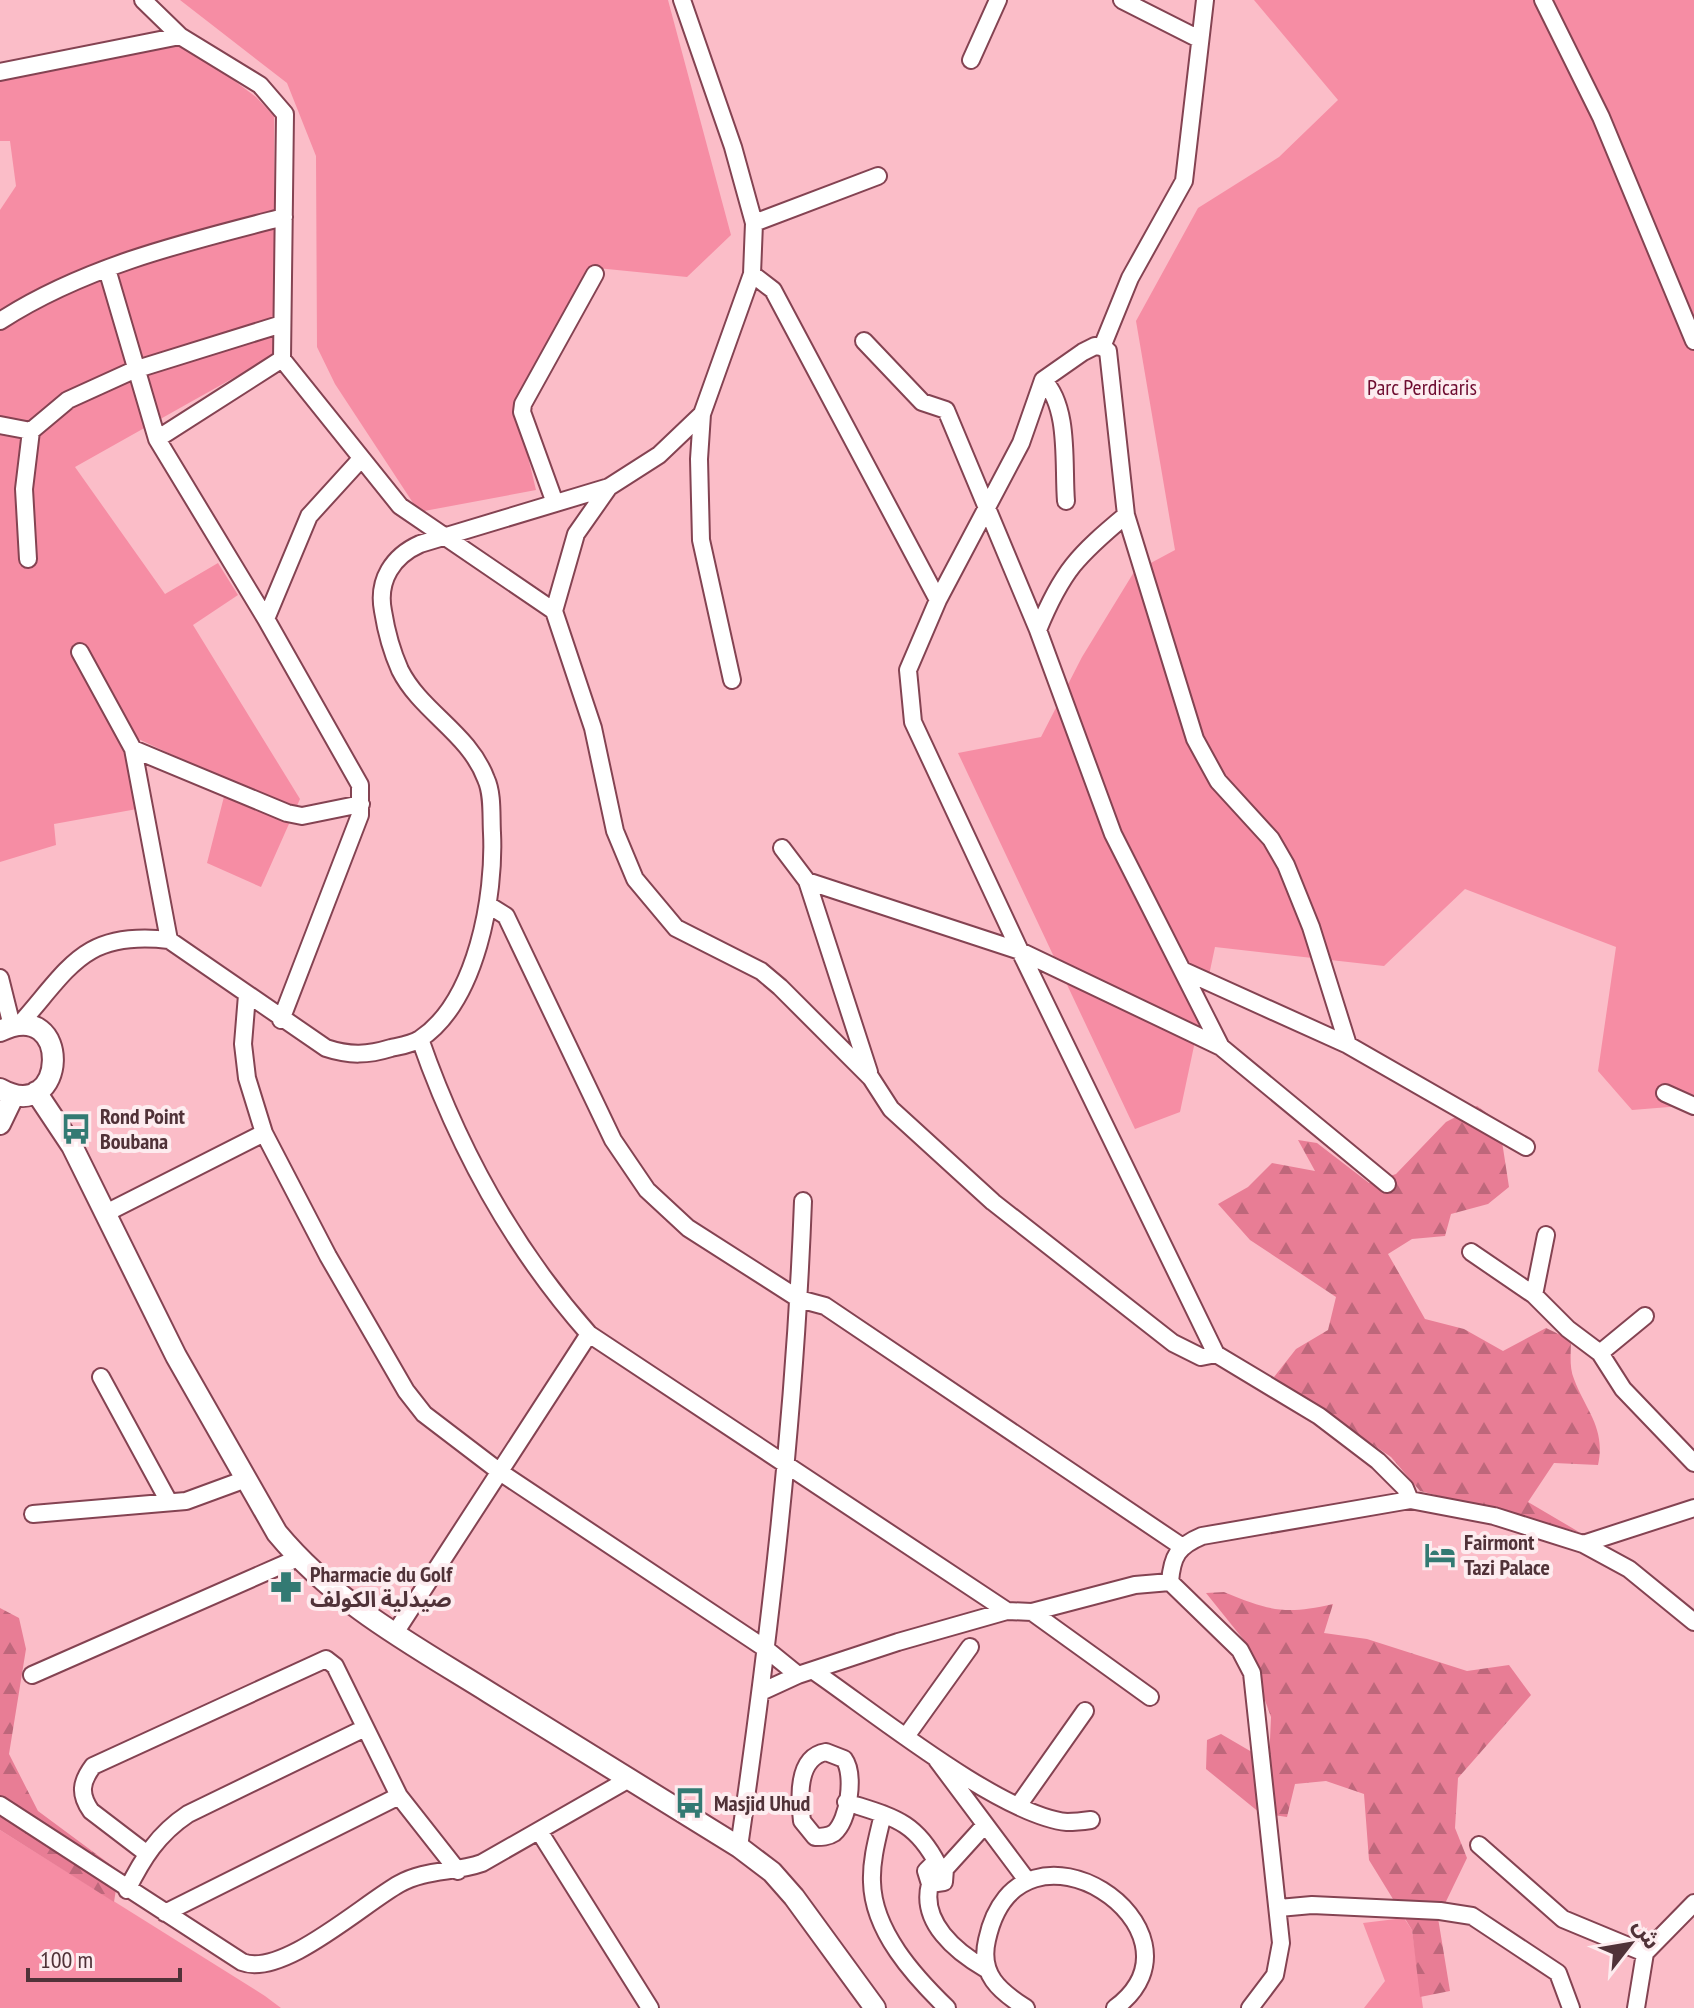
<svg xmlns="http://www.w3.org/2000/svg" width="1694" height="2008" font-family="'PT Sans Narrow','Noto Sans Arabic',sans-serif">
	<style>
		.green { fill: #f68da4 }
		.forest { fill: url(#forest-firs) }
		.lines { fill: none; stroke-linecap: round; stroke-linejoin: round }
		.minor-casing { stroke: #844352; stroke-width: 20 }
		.major-casing { stroke: #844352; stroke-width: 24 }
		.minor { stroke: #fff; stroke-width: 16 }
		.major { stroke: #fff; stroke-width: 20 }
		.labels { text-anchor: middle; dominant-baseline: central; stroke-width: 8; stroke-linejoin: round; paint-order: stroke }
		.park-label { font-size: 22px; fill: #6d0b2f; stroke: #fdecef }
		.poi-label { font-size: 22px; font-weight: bold; fill: #503238; stroke: #fdecef; text-anchor: start }
	</style>
	<defs>
		<pattern id="forest-firs" width="22" height="20" patternUnits="userSpaceOnUse" patternTransform="scale(2)"><rect width="22" height="20" fill="#e87d95"/><path d="M5 1l3.5 6h-7zM16 11l3.5 6h-7z" fill="#be677b"/></pattern>
	</defs>
	<rect width="100%" height="100%" fill="#fbbdc8"/>
	<path class="green" d="M180 0H668L731 235 687 277 597 268 515 403 536 490 419 512 335 384 317 347 316 156 287 83Z
		M1254 0H1694V1105L1632 1110 1598 1071 1616 947 1465 889 1384 966 1215 947 1180 1112 1135 1129 958 753 1041 737 1082 657 1134 572 1175 550 1136 321 1198 208 1279 157 1338 100Z
		M183 42 256 97 274 116V355L75 467 165 594 218 563 238 595 193 625 300 799 261 887 207 863 228 781 132 736 137 809 54 824 56 845 0 862V210L16 186 10 141H0V75Z
		M0 1830 265 1996 281 2008H0Z
		M1404 1918 1412 1930 1423 2008H1364L1385 1981 1363 1923Z"/>
	<path class="forest" d="M1477 1106 1499 1122 1509 1187 1488 1204 1451 1214 1445 1236 1412 1239 1388 1254 1425 1319 1464 1329 1503 1351 1546 1328 1571 1340C1571 1352 1569 1368 1574 1379 1586 1411 1606 1428 1598 1465L1554 1463 1528 1502 1579 1532 1420 1491 1391 1457 1274 1377 1296 1349 1328 1330 1336 1297 1250 1240 1218 1204 1248 1187 1272 1163 1315 1171 1298 1140 1317 1143 1369 1183 1396 1174 1446 1122Z
		M1224 1592C1270 1611 1285 1615 1333 1604L1324 1633 1367 1639 1467 1671 1509 1665 1531 1695 1458 1778 1455 1828 1467 1858 1438 1918 1450 1991 1420 1997 1412 1930 1369 1860 1364 1794 1326 1781 1295 1784 1287 1817 1260 1813 1206 1769 1207 1740 1221 1734 1269 1762 1271 1717 1243 1639 1206 1593Z
		M0 1608 19 1618 26 1649 9 1754 38 1811 119 1871 114 1902 0 1830Z"/>
	<g class="lines">
		<defs>
			<path id="minor" d="M143 0 180 36 260 85 285 114 282 359 400 506 554 611
				M682 0 733 147 754 223 752 274 702 414 699 459 701 540 732 680
				M1122 0 1199 39
				M1543 0 1601 117 1694 341
				M971 60 998 0
				M0 72 180 36
				M754 223 878 176
				M107 269 157 439 266 619 360 785V815L281 1020
				M752 274 773 290 938 600
				M0 321C85 266 186 242 284 217
				M864 341 922 402 946 410 1038 630 1113 834 1221 1047
				M1102 347 1095 346 1083 352 1043 380 1021 443 938 600 908 670 913 722 1020 951 1216 1354 1319 1416 1378 1461 1405 1488 1410 1500
				M1102 347 1108 351 1126 515 1195 739 1218 781 1271 839 1286 865 1311 927 1348 1045
				M1102 347 1130 278 1184 181 1205 0
				M1043 380C1070 407 1063 464 1066 501
				M0 425 31 431
				M157 439 282 359
				M609 487 576 534 554 611 593 728 615 831 635 879 676 928 761 971 780 987 871 1078 891 1109 993 1202 1173 1343 1201 1357 1216 1354
				M555 503 522 412 523 404 595 274
				M28 559 24 489 31 431 68 400 134 370 282 324
				M266 619 309 516 360 460
				M1038 630C1062 571 1078 555 1126 515
				M80 652 133 749 169 940
				M133 749 287 813 302 816 361 804
				M782 848 807 881 869 1072
				M807 881 1020 951 1221 1047 1387 1184
				M490 906 506 916 613 1140 647 1190 688 1228 799 1299 825 1306 1181 1546
				M1182 970 1348 1045 1526 1147
				M0 978 12 1026
				M247 995 243 1044 247 1078 264 1133 328 1256 406 1391 424 1414 500 1472 766 1649 798 1675
				M19 1025C70 968 83 930 169 940L326 1048C350 1056 368 1055 391 1048 400 1046 413 1044 420 1039 477 1001 495 895 492 833 491 816 493 794 486 779 469 733 421 712 400 670 392 652 386 630 383 611 377 580 393 556 420 544L609 487 659 455 702 414
				M420 1039C458 1148 512 1247 589 1334L1007 1611
				M1665 1093 1694 1106
				M108 1212 264 1133
				M1471 1252 1534 1295 1568 1329 1600 1353 1623 1389 1694 1463
				M1534 1295 1546 1235
				M1600 1353 1645 1316
				M101 1377 169 1502
				M33 1514 186 1501 246 1479
				M1583 1544 1629 1569 1694 1622
				M1170 1582C1172 1556 1178 1546 1202 1536L1410 1500 1494 1516 1583 1544 1694 1508
				M1032 1612 1150 1697
				M395 1633 589 1334
				M815 1672C872 1711 1002 1816 1067 1822 1075 1822 1084 1821 1091 1820
				M32 1675 298 1558
				M761 1692 798 1675 898 1642 1007 1611 1032 1612 1135 1585 1170 1582 1240 1650 1252 1673 1281 1943 1275 1975 1250 2008
				M907 1735 970 1647
				M826 1752 844 1759C855 1774 849 1820 834 1833 828 1837 822 1837 815 1837L802 1821C799 1797 797 1757 826 1752Z
				M937 1760 1026 1879
				M846 1802C892 1817 915 1820 938 1865
				M0 1805 242 1962C282 1978 363 1904 399 1884 425 1869 454 1873 482 1863L629 1779
				M1018 1806 1085 1711
				M883 1814C878 1836 871 1859 872 1882 873 1931 914 1976 947 2008
				M539 1831 650 2008
				M1479 1845 1563 1919 1645 1953
				M739 1847C770 1633 795 1417 803 1201
				M146 1853 91 1811C79 1794 81 1782 93 1766L326 1659 335 1666 399 1796 458 1871
				M945 1869 931 1866 926 1871 930 1884 944 1882 945 1869 984 1826
				M930 1884C920 1922 956 1952 986 1969
				M127 1890C143 1858 158 1834 188 1814L365 1728
				M1279 1908 1312 1905 1440 1911 1472 1916 1558 1973 1571 2008
				M165 1913 399 1796
				M1026 2008C999 1991 979 1974 987 1940 1018 1795 1220 1930 1115 2008
				M1636 2008 1645 1953 1694 1903"/>
			<path id="major" d="M0 1031C73 995 68 1127 0 1089
				M36 1092 72 1146 176 1356 277 1533C336 1604 413 1645 490 1693 573 1745 656 1796 739 1847L772 1872 794 1897 875 2008
				M0 1124 14 1095"/>
		</defs>
		<use href="#minor" class="minor-casing"/>
		<use href="#major" class="major-casing"/>
		<use href="#minor" class="minor"/>
		<use href="#major" class="major"/>
	</g>
	<defs>
		<symbol id="bus-bare" viewBox="-9 -9 18 18"><path d="M-5-6H5V4H4V6H2V4H-2V6H-4V4H-5ZM-3.5-4V0h7V-4ZM-3.5 1.2v1.5H-2V1.2ZM2 1.2v1.5H3.5V1.2Z" fill="#337a73" stroke="#fdecef" stroke-width="2.5" paint-order="stroke"/></symbol>
		<symbol id="hotel-bare" viewBox="-9 -9 18 18"><path d="M-6-4.5h1.5V1H6V5H4.5V3h-9V5H-6ZM-4 0a1.8 1.8 0 1 1 3.6 0ZM.5 0V-2.5h3Q6-2.5 6 0Z" fill="#337a73" stroke="#fdecef" stroke-width="2.5" paint-order="stroke"/></symbol>
		<symbol id="pharmacy-bare" viewBox="-9 -9 18 18"><path d="M-2-6h4v4h4v4h-4v4h-4v-4h-4v-4h4Z" fill="#337a73" stroke="#fdecef" stroke-width="2.5" paint-order="stroke"/></symbol>
	</defs>
	<g fill-rule="evenodd">
		<use href="#bus-bare" x="54" y="1107" width="44" height="44"/>
		<use href="#hotel-bare" x="1418" y="1533" width="44" height="44"/>
		<use href="#pharmacy-bare" x="264" y="1565" width="44" height="44"/>
		<use href="#bus-bare" x="668" y="1781" width="44" height="44"/>
	</g>
	<g class="labels">
		<g class="park-label">
			<text x="1422" y="387">Parc Perdicaris</text>
		</g>
		<g class="poi-label">
			<text x="100" y="1116">Rond Point<tspan x="100" dy="25">Boubana</tspan></text>
			<text x="1464" y="1542">Fairmont<tspan x="1464" dy="25">Tazi Palace</tspan></text>
			<text x="310" y="1574">Pharmacie du Golf<tspan x="310" dy="25">صيدلية الكولف</tspan></text>
			<text x="714" y="1803">Masjid Uhud</text>
		</g>
	</g>
	<g transform="translate(1630 1944) rotate(59)" stroke="#fdecef" stroke-width="6" paint-order="stroke">
	<path d="M0-6L14 30L0 20L-14 30Z" fill="#503238"/>
	<text y="-12" font-size="22" font-weight="bold" text-anchor="middle" fill="#503238">ش</text>
	</g>
	<path d="M28 1968v12h152v-12" fill="none" stroke="#503238" stroke-width="4"/>
	<text x="40" y="1968" font-size="24" fill="#503238" stroke="#fdecef" stroke-width="6" paint-order="stroke">100 m</text>
</svg>
